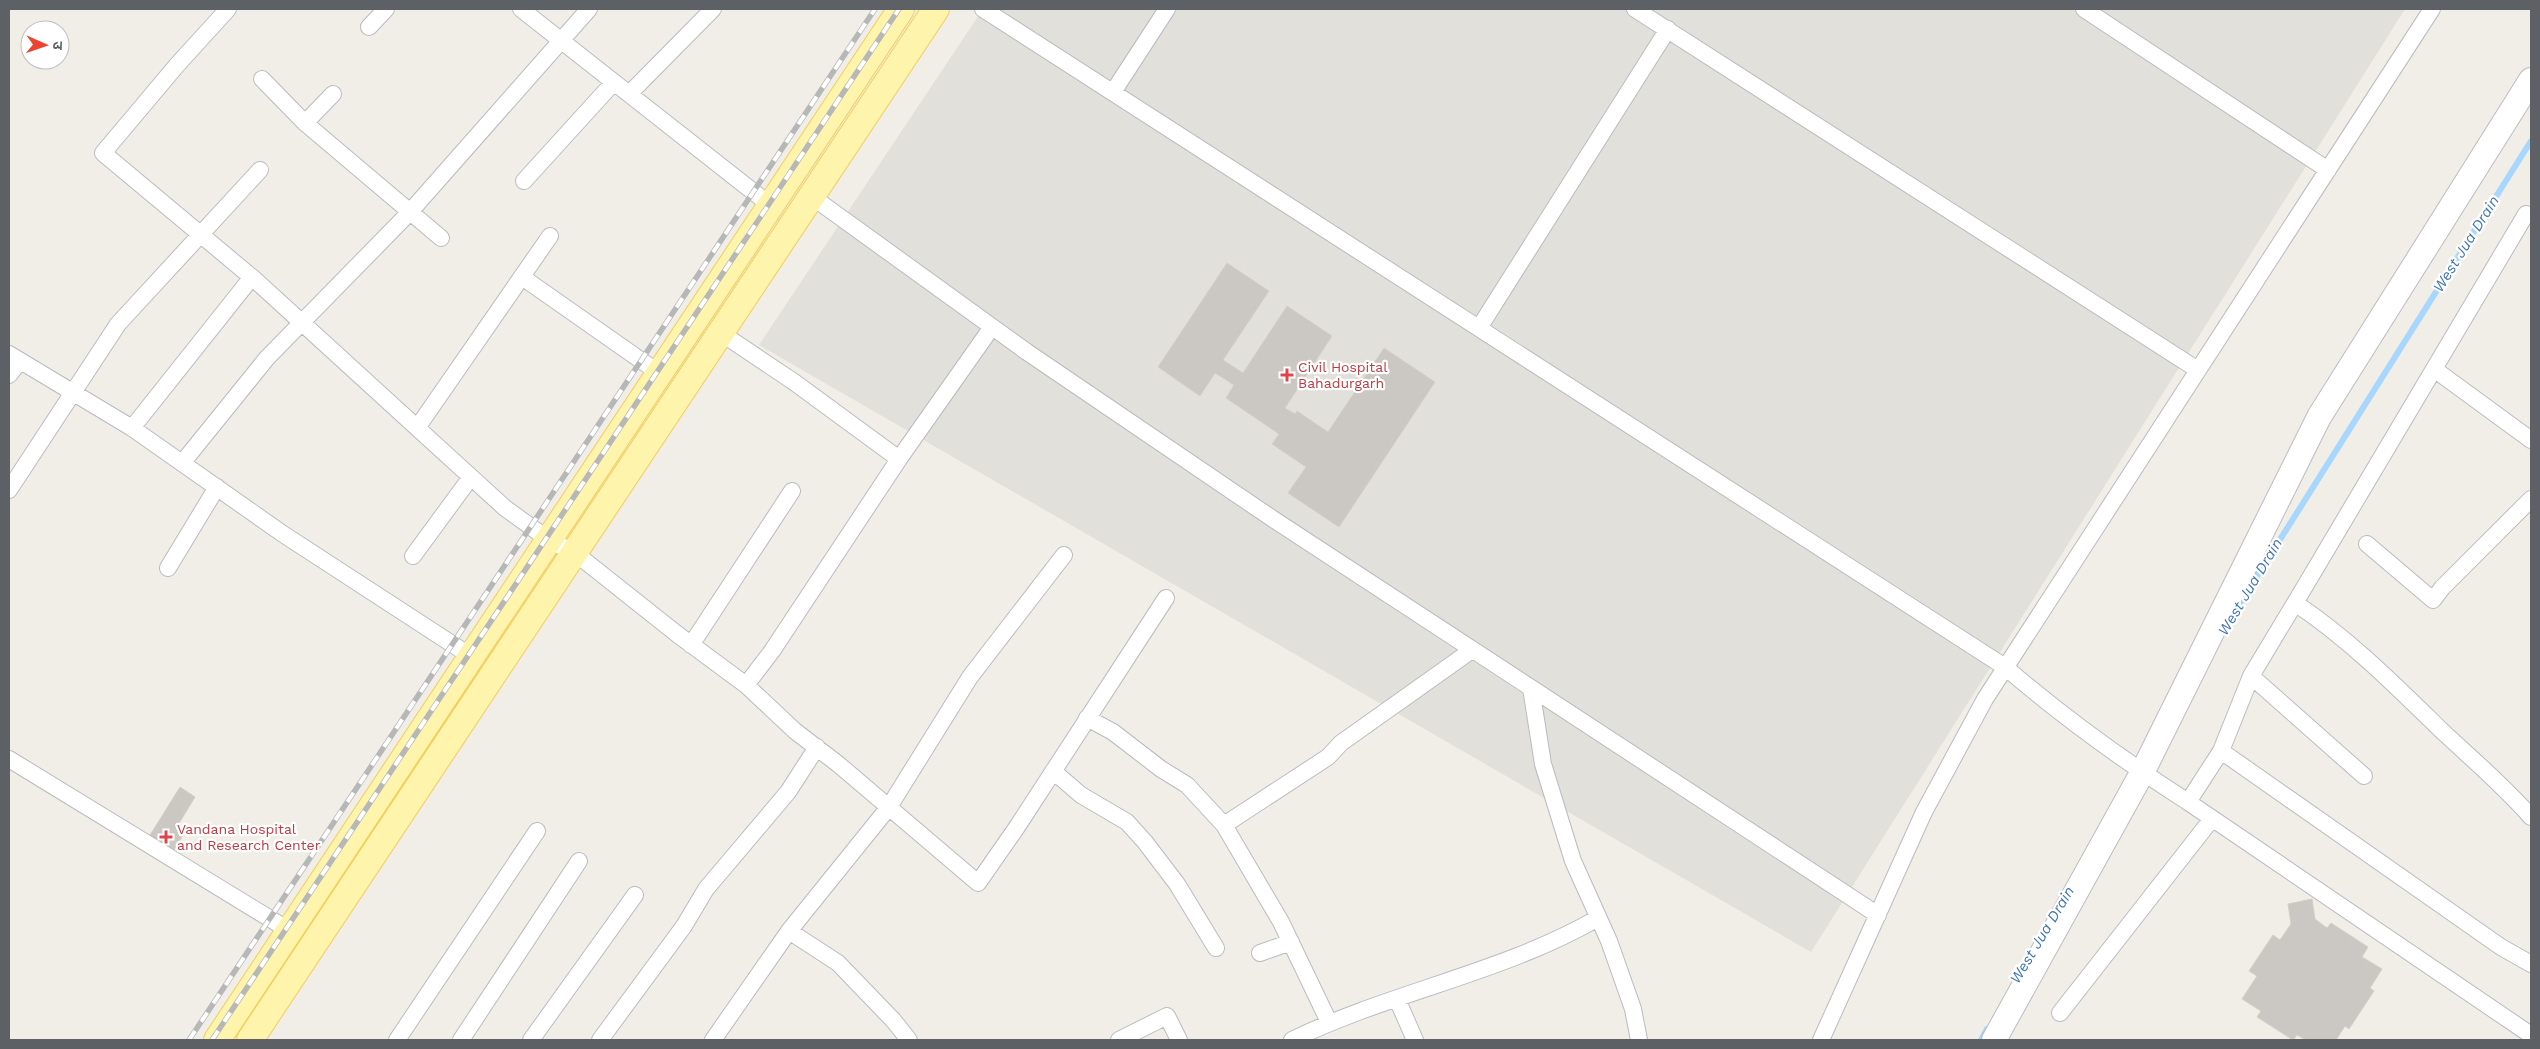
<svg xmlns="http://www.w3.org/2000/svg" width="2540" height="1049" font-family="'Work Sans','Noto Sans Devanagari',sans-serif">
	<style>
		.industrial { fill: #e1e0da }
		.lines { fill: none; stroke-linecap: round; stroke-linejoin: round }
		.stream { stroke: #a7d6ff; stroke-width: 6 }
		.building { fill: #cbc8c3; stroke: #d5d0c4 }
		.minor-casing { stroke: #b8bbc0; stroke-width: 18 }
		.secondary-casing { stroke: #b9bcc2; stroke-width: 26 }
		.primary-casing { stroke: #f4cd5b; stroke-width: 28 }
		.minor { stroke: #fff; stroke-width: 16 }
		.secondary { stroke: #fff; stroke-width: 24 }
		.primary { stroke: #fff4ac; stroke-width: 26 }
		.rail-casing { stroke: #b6b7b7; stroke-width: 5.5 }
		.rail { stroke: #fff; stroke-width: 4; stroke-dasharray: 11; stroke-linecap: butt }
		.health-dot { fill: #e0444e; stroke: #fff; stroke-width: 2 }
		.labels { text-anchor: middle; dominant-baseline: central; stroke-width: 4.5; stroke-linejoin: round; paint-order: stroke }
		.health-label { font-size: 14px; fill: #be3a42; stroke: #fff; text-anchor: start }
		.water-label { font-size: 15px; font-style: italic; fill: #4176b4; stroke: #fff }
	</style>
	<rect width="100%" height="100%" fill="#f0eee6"/>
	<path class="industrial" d="M983 9H2405L1811 952 759 345Z"/>
	<g class="lines">
		<path class="stream" d="M2237 608 2531 141
			M1981 1040 1987 1029"/>
	</g>
	<path class="building" d="M1227 263 1269 291 1223 360 1243 373 1287 306 1332 336 1285 408 1295 414 1297 411 1328 432 1384 348 1435 382 1339 527 1288 493 1306 467 1272 444 1279 434 1226 398 1234 385 1215 373 1200 396 1158 367Z
		M180 787 195 797 178 825 186 830 171 855 147 840Z
		M2312 899 2315 919 2327 928 2331 923 2368 947 2362 957 2382 969 2370 988 2374 991 2349 1029 2345 1026 2336 1040H2306L2297 1035 2293 1040 2257 1017 2261 1011 2242 999 2257 976 2249 971 2273 935 2280 940 2291 924 2288 904Z"/>
	<g class="lines">
		<defs>
			<path id="minor" d="M228 9 177 65 103 153 254 279 505 508 549 540 575 553 677 634 746 685 772 651 899 459 794 382 721 333
				M521 9 770 205
				M983 9 2005 667C2063 717 2124 761 2188 802L2221 751 2251 676 2364 776
				M1635 9 2198 370
				M2084 9 2328 170
				M369 27 386 9
				M262 79 305 123 441 238
				M1113 92 1167 9
				M629 94 713 9
				M305 123 333 94
				M524 181 614 82
				M811 196 1027 352 1273 519 1878 915
				M522 277 659 373
				M1479 328 1668 29
				M9 354 132 428 283 534 472 657
				M2434 369 2531 440
				M9 375 20 361
				M132 428 252 277
				M417 428 550 236
				M899 459 992 327
				M183 462 267 358 409 213 589 9
				M9 490 118 324 260 170
				M2367 544 2433 600 2442 588 2531 499
				M413 556 471 477
				M168 568 217 487
				M2295 603 2526 214
				M691 645 792 491
				M2251 676 2295 603C2349 639 2395 685 2441 730 2472 759 2504 786 2531 817
				M746 685 795 731 838 764 978 883 1017 827 1166 598
				M1531 688 1543 764 1573 861 1609 941 1633 1009 1639 1040
				M1087 718 1113 732 1161 769 1187 785 1224 825 1281 922 1329 1022
				M2221 751 2501 947 2531 964
				M9 759 290 931
				M1053 771 1081 795 1127 822 1145 842 1177 884 1216 948
				M2188 802 2531 1035
				M1224 825 1328 757 1341 743 1472 650
				M789 931 838 963 893 1020 909 1040
				M1260 953 1291 942
				M1397 999 1415 1040
				M2060 1013 2211 820
				M397 1040 537 831
				M461 1040 579 861
				M531 1040 635 895
				M600 1040 684 926 706 889 788 792 817 747
				M713 1040 789 931 889 807 970 677 1064 555
				M1119 1040 1167 1016 1179 1040
				M1292 1040C1390 992 1503 973 1598 918
				M1821 1040 1924 812 1985 699 2432 9"/>
			<path id="secondary" d="M1994 1040 2142 773 2319 417 2531 80"/>
			<path id="primary" d="M217 1040 901 9
				M250 1040 936 9"/>
		</defs>
		<use href="#minor" class="minor-casing"/>
		<use href="#secondary" class="secondary-casing"/>
		<use href="#primary" class="primary-casing"/>
		<use href="#minor" class="minor"/>
		<use href="#secondary" class="secondary"/>
		<use href="#primary" class="primary"/>
		<defs>
			<path id="rail" d="M189 1040 875 9
				M212 1040 899 9"/>
		</defs>
		<use href="#rail" class="rail-casing"/>
		<use href="#rail" class="rail"/>
	</g>
	<g class="health-dot">
		<path d="M1284.5 367.5h5v5h5v5h-5v5h-5v-5h-5v-5h5z"/>
		<path d="M163.5 829.5h5v5h5v5h-5v5h-5v-5h-5v-5h5z"/>
	</g>
	<g class="labels">
		<g class="health-label">
			<text x="1298" y="367">Civil Hospital<tspan x="1298" dy="16">Bahadurgarh</tspan></text>
			<text x="177" y="829">Vandana Hospital<tspan x="177" dy="16">and Research Center</tspan></text>
		</g>
		<g class="water-label">
			<text transform="translate(2466 244) rotate(-58)">West Jua Drain</text>
			<text transform="translate(2250 587) rotate(-59)">West Jua Drain</text>
			<text transform="translate(2042 935) rotate(-59)">West Jua Drain</text>
		</g>
	</g>
	<rect width="2540" height="1049" fill="none" stroke="#5d6166" stroke-width="20"/>
	<g transform="translate(45 45) rotate(92)"><circle r="24" fill="#ffffff" stroke="#bec0c2"/>
	<path d="M0-4L9 19L0 12L-9 19Z" fill="#ec4430"/>
	<text y="-8" font-size="14" font-weight="bold" text-anchor="middle" fill="#5d6166">उ</text>
	</g>
</svg>
